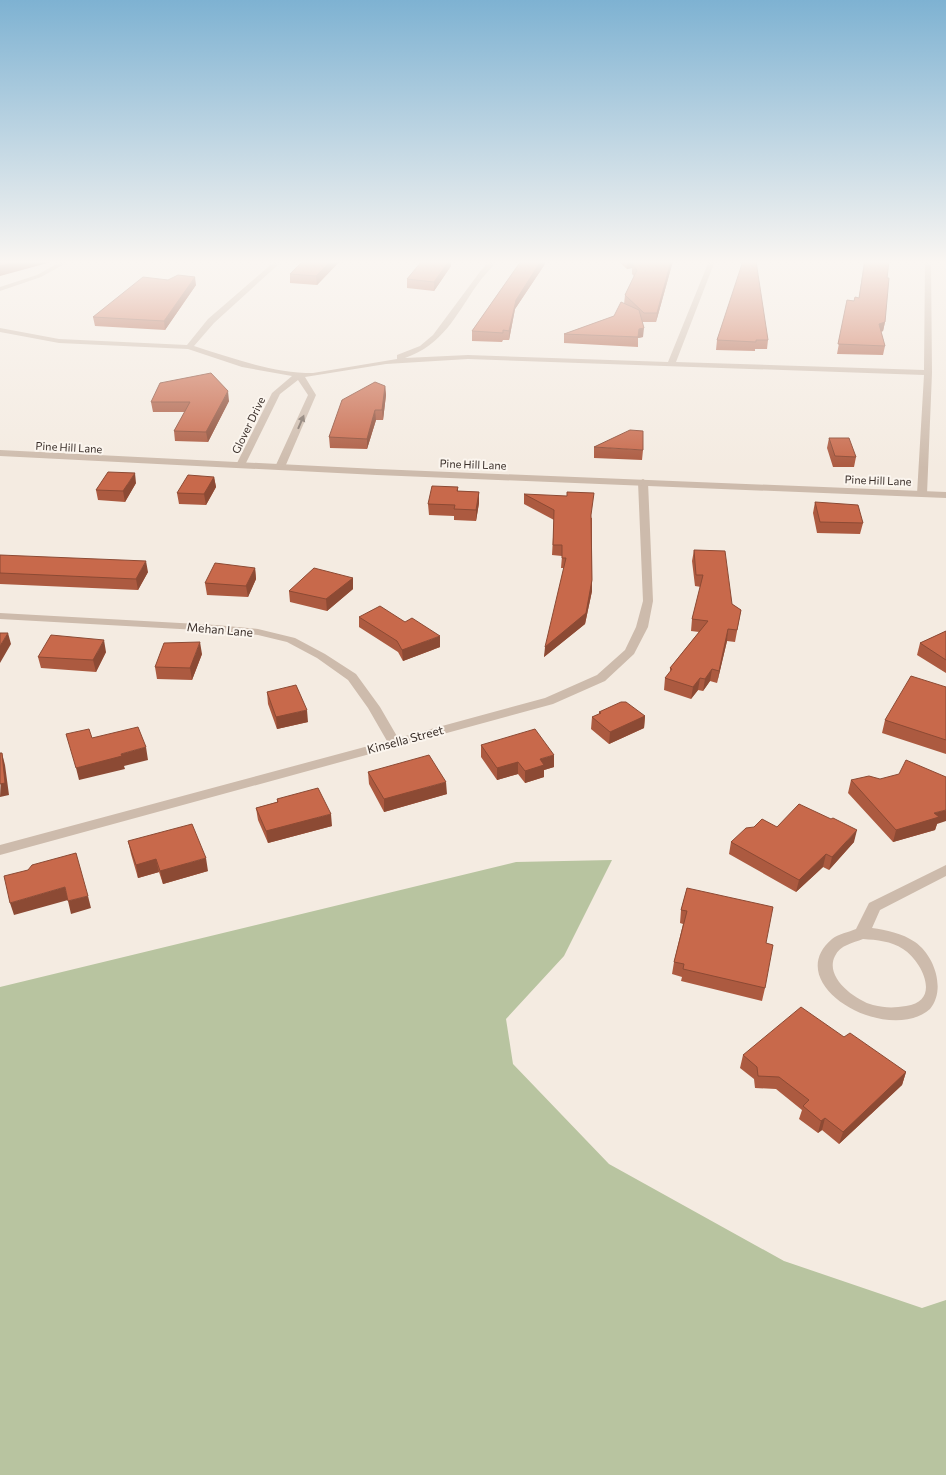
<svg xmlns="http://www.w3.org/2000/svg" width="946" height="1475" font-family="Commissioner,sans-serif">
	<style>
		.green { fill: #b8c4a0 }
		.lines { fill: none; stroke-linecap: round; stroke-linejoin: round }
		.minor { fill: #cdbbac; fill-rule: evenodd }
		.tertiary { fill: #cdbbac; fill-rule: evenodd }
		.wall { fill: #ac5a40 }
		.shaded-wall { fill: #8c4a34 }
		.building { fill: #c8694b; stroke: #8c4a34 }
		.oneway { fill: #7d6f65 }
		.labels { text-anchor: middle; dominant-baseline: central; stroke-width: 4; stroke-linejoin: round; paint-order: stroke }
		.far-street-label { font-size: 11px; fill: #3b302b; stroke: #fbf5ee }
		.street-label { font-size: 12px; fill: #3b302b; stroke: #fbf5ee }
	</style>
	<rect width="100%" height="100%" fill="#f4ebe1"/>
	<path class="green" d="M612 860 564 956 506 1019 513 1064 609 1164 784 1261 922 1308 946 1300V1475H0V987L516 862Z"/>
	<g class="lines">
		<path class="minor" d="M62 261H70L41 277 0 291V287L37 275Z
			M275 261H282L214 323 194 346C232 358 272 373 313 373L397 359V355L420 346 433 335 482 269 490 261H497C491 269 483 276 477 285 456 315 443 345 405 358L468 355 668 362 709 261H715L676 362 924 370 925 261H931L932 373 927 494 922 497 917 494 924 375 468 359 386 364 305 377 316 395 285 467 280 470 275 467 308 395 298 380 280 394 244 467 241 468 236 465 272 393 292 376 242 367 188 349 59 343 0 332V328L59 339 187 345 208 319Z
			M643 479 648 482 653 601 648 627 634 654 605 681 553 704 0 855V845L387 741 368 708 348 680 317 658 287 642 258 635 216 631 0 619V613L216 625 258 629 295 638 325 654 356 674 380 707 398 738 545 698 597 675 625 650 636 627 643 601 638 482Z
			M946 865V876L880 910 872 928C886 930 902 933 915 942 935 956 946 990 930 1009 887 1046 779 984 832 939 838 934 849 932 856 929L869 903ZM863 939C877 940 891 941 903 949 922 961 942 1001 906 1006 894 1008 885 1008 873 1005 855 1000 824 977 835 956 840 945 853 943 863 939Z"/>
		<path class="tertiary" d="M0 450 377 469 946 492V498L377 475 0 456Z"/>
	</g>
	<path class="wall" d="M303 261H340L317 285 290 283V274Z
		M422 261H451V266L434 291 407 288V279Z
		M521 261H545V264L515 309 509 340H503L502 342 472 341V331Z
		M618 261H673L656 322H643V337L638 338V347L564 343V334L614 316 624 304 625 295 634 276 632 274V268L627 269Z
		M864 261 887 278 885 322 883 331 881 332 885 346 883 355 837 354 847 300 854 301 859 298Z
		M168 280 196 285 165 330 95 326 93 317Z
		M717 340H768L767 349H755V351L716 350Z
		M385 386 386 395 383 420H376L367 449 330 448 329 437Z
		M229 401 208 442 175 441 174 431 185 412H153L151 402Z
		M829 438 856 457 854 467H833L827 448Z
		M594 447 643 450 642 460 594 458Z
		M214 477 216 487 206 505 179 504 177 493Z
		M136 483 125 502 98 500 96 490Z
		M458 487V491L479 492V503L476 521 454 520V516L429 515 428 504Z
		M524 494 592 518V591L585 624 544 657 564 568H561L562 556 552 555 554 520 524 504Z
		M815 502 863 523 860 534 817 533 813 513Z
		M694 550 732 604 741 610 735 642 727 641 717 683 710 681 703 691 698 690 691 699 664 690 665 678 670 672V668L699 632 691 631 692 619 701 587 695 586 692 561Z
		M0 555 148 572 138 590 0 584Z
		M255 568 256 579 248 597 207 595 205 583Z
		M353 578V589L327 611 290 602 289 591Z
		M359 617 440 647 403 661 398 652 359 627Z
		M946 631V673L917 655 920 643Z
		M106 652 96 672 41 668 38 657Z
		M202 654 192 680 157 679 155 667Z
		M946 687V754L882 733 885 720Z
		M267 692 308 722 277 729 268 704Z
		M599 712 645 716 644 728 609 744 591 729 592 717 599 714Z
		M481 745 554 767 544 770V777L525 783 518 774 497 780 481 757Z
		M368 772 447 794 384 812 369 784Z
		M851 780 937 824 935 830 893 842 848 793Z
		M277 799 332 826 268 843 258 820 256 808 277 802Z
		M777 827 854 842 829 870 823 867 796 892 729 854 731 842Z
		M128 841 208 871 163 884 159 872 138 878 131 854Z
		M687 888 766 943 765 988 762 1001 681 981 682 977 672 974 674 962 683 924 680 923 681 910Z
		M844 1037 906 1072 902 1085 839 1144 822 1130 818 1133 799 1119 802 1110 776 1089 755 1088 754 1079 740 1068 743 1055Z"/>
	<path class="shaded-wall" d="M20 261H55L0 276V266Z
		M331 261H340L317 285 316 276Z
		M449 261H451V266L434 291V282Z
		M541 261H545V264L515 309 509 340V331L516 300Z
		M627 261H634L632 268 627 269Z
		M671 261H673L656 322 657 313Z
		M195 277 196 285 165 330 164 321Z
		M885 322 883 331 877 333 879 324Z
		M644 328 643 337 638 338 639 329Z
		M385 386 386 395 383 420 382 410Z
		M228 391 229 401 208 442 206 432Z
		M375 410 376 420 367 449V439Z
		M135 473 136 483 125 502 123 491Z
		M214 477 216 487 206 505 204 494Z
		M479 492V503L476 521V510Z
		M146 561 148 572 138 590 136 579Z
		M255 568 256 579 248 597 246 586Z
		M353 578V589L327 611 326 599Z
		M592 580V591L585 624 544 657 545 647Z
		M728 629 727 641 717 683 719 671Z
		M8 633 11 644 0 663V646Z
		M440 636V647L403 661 402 650Z
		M104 640 106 652 96 672 93 660Z
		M200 642 202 654 192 680 190 668Z
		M712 669 710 681 703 691 705 679Z
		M700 678 698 690 691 699 693 687Z
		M307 710 308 722 277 729 276 717Z
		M645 716 644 728 609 744 610 732Z
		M146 747 148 760 124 766 125 769 79 780 76 768 121 754Z
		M2 753 5 765 9 795 0 797Z
		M554 755V767L544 770V777L525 783V771L540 759Z
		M518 762V774L497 780V768Z
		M446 782 447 794 384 812V799Z
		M946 810V821L937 824 935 830 893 842 896 830 934 813Z
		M331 814 332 826 268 843 266 831Z
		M857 830 854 842 829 870 832 857Z
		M826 854 823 867 796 892 799 880Z
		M206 858 208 871 163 884 160 871Z
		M156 859 159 872 138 878 136 865Z
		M65 887 68 900 14 915 10 903Z
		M88 896 91 908 71 914 68 901Z
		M906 1072 902 1085 839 1144 843 1132Z
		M825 1118 822 1130 818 1133 821 1121Z"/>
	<path class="building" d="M0 261H20L0 266Z
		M303 261H331L316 276 290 274Z
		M422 261H449L434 282 407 279Z
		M521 261H541L516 300 509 331 503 330V333L472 331Z
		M634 261H671L657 313H644L625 295 637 270 633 265Z
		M743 261H756L768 340H756V342L717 340Z
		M865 261H889L887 278H889L885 322 879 324 885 346 838 344 847 300 854 301 855 297 859 298Z
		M178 275 195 277 164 321 93 317 143 277 168 280Z
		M621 302 639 310 644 328 639 329 638 337 564 334 614 316Z
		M211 373 228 391 206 432 174 431 190 402H151L160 383Z
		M375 382 385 386 382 410H375L367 439 329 437 342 400Z
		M630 430 643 431V450L594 447Z
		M829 438H849L856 457 835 456Z
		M108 472 135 473 123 491 96 490Z
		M188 475 214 477 204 494 177 493Z
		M432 486 458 487 457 491 479 492 476 510 454 509 455 505 428 504Z
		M567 492 594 493 591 515 592 580 586 613 545 647 566 558H562V545H553L554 510 524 494 567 496Z
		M815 502 858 505 863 523 820 522Z
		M694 550 725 551 732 604 741 610 737 630 728 629 719 671 712 669 705 679 700 678 693 687 665 678 672 669 670 668 708 621 692 619 703 575H696Z
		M0 555 146 561 136 579 0 573Z
		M215 563 255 568 246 586 205 583Z
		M314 568 353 578 326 599 289 591Z
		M380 606 405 622 412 618 440 636 402 650 397 641 359 617Z
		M946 631V660L920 643Z
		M0 633H8L0 646Z
		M51 635 104 640 93 660 38 657Z
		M200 642 190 668 155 667 164 643Z
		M911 676 946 687V740L885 720Z
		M296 685 307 710 276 717 267 692Z
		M621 702H626L645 716 610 732 592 717 601 713 599 712Z
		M138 727 146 747 121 754 122 756 76 768 66 734 89 729 92 738Z
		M535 729 554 755 540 759 544 765 525 771 518 762 497 768 481 745Z
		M0 753H2L5 783 0 784Z
		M429 755 446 782 384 799 368 772Z
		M906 760 946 777V810L934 813 939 817 896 830 851 780 869 776 880 779 899 774Z
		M318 788 331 814 266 831 256 808 278 802 277 799Z
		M799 804 831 819 833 818 857 830 832 857 826 854 799 880 731 842 746 828 754 827 762 819 777 827Z
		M192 824 206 858 160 871 156 859 136 865 128 841Z
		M76 853 88 896 68 901 65 887 10 903 4 876 28 870 32 865Z
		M687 888 773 907 766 943 773 945 765 988 683 969 684 964 674 962 687 911 681 910Z
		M801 1007 844 1037 850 1033 906 1072 843 1132 825 1118 821 1121 803 1106 809 1100 779 1077 758 1076 757 1067 743 1055Z"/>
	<defs><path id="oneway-solid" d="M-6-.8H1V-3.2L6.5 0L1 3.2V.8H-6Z" transform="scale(1.25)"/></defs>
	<use class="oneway" href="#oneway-solid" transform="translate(301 422) rotate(-67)"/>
	<linearGradient id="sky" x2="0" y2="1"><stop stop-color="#7eb2d2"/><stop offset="0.56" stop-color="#faf6f2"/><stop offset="1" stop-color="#faf6f2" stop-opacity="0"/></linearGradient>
	<rect width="946" height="468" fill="url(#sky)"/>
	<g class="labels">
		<g class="far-street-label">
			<text transform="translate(248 425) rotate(-64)">Glover Drive</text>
			<text transform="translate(69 447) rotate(3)">Pine Hill Lane</text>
			<text transform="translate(473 464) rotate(2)">Pine Hill Lane</text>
			<text transform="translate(878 480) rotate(2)">Pine Hill Lane</text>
		</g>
		<g class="street-label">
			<text transform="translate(220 629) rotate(5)">Mehan Lane</text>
			<text transform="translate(405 739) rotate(-15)">Kinsella Street</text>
		</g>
	</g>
</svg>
